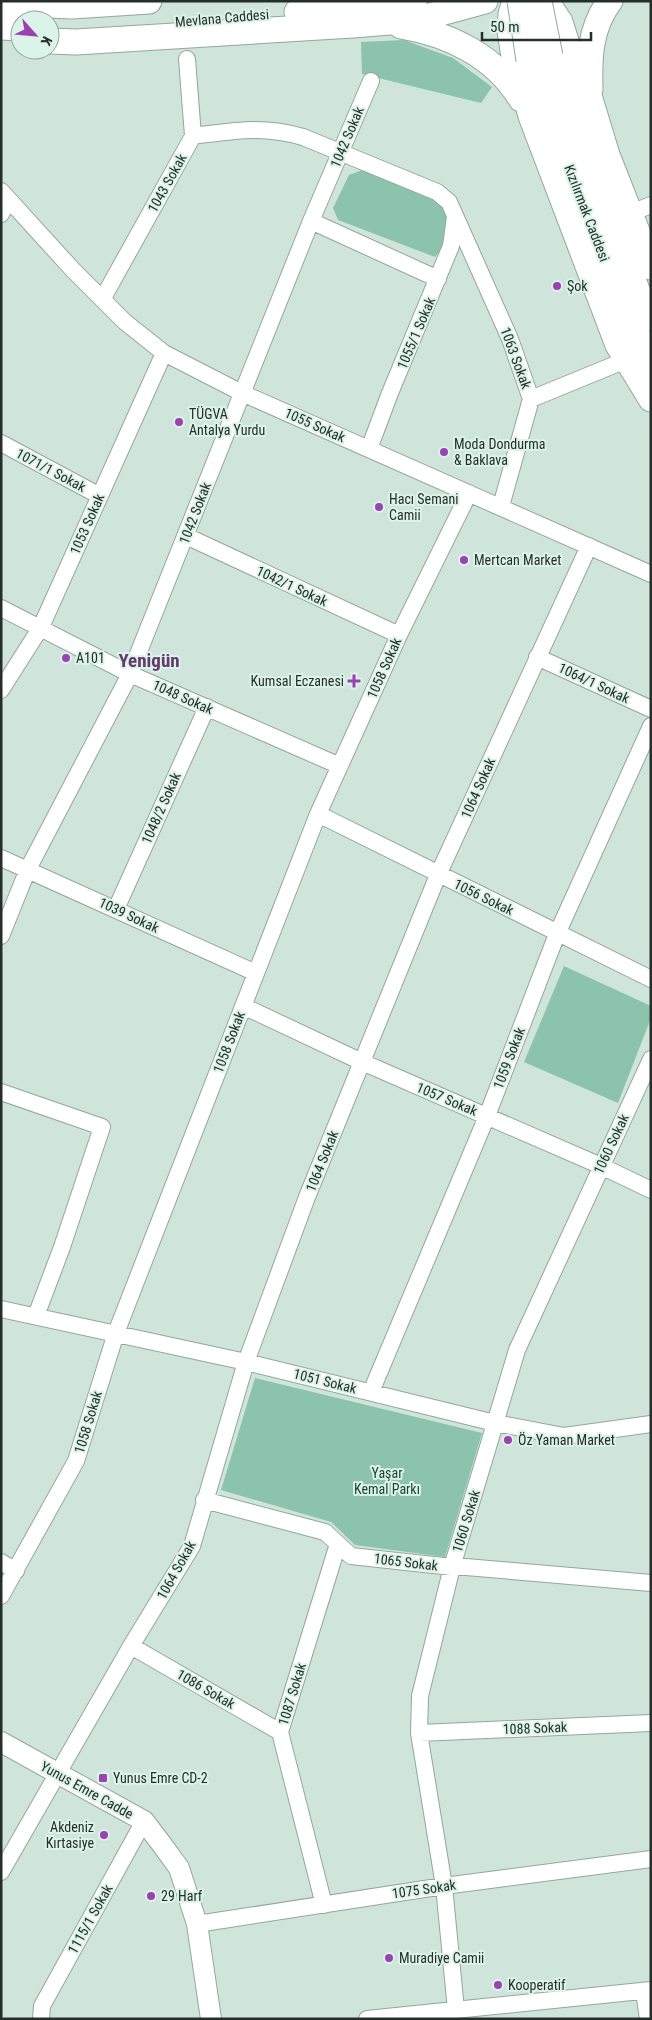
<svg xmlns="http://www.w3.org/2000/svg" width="652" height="2020" font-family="'Roboto Condensed',sans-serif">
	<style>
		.green { fill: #8cc3ae }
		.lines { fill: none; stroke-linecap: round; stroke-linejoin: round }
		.minor-casing { stroke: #92a79e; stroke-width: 18 }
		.tertiary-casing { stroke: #92a79e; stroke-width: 22 }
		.primary-casing { stroke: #92a79e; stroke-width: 27 }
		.minor { stroke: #fff; stroke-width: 16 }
		.tertiary { stroke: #fff; stroke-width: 20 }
		.primary { stroke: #fff; stroke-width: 25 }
		.primary-bridge-casing { stroke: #92a79e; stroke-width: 27; stroke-linecap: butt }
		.primary-bridge { stroke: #fff; stroke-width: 25 }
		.poi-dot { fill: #9a43b0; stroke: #dcf3e9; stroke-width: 2 }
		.labels { text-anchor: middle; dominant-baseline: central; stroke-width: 4; stroke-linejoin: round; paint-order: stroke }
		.street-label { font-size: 14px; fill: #262e2b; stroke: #dcf3e9 }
		.poi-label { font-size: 14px; fill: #262e2b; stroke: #dcf3e9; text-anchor: start }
		.park-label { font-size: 14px; fill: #1b4336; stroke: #dcf3e9 }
		.district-label { font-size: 19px; font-weight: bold; fill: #643970; stroke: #dcf3e9 }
	</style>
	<rect width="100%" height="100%" fill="#cfe5dc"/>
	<path class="green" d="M404 40 453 58 492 87 481 103 362 74 361 42Z
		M365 169 438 199 448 211 445 245 435 257 338 220 333 208 349 175Z
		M564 966 651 1006V1018L618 1103 524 1062Z
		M255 1378 482 1433 445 1557 355 1545 331 1522 221 1490Z"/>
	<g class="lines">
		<defs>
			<path id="minor" d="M193 136C234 131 262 125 303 137L437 192 449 202 510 339 531 399 501 506
				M1 191 73 270 125 322 164 353 242 393 651 574
				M631 213 651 205
				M1 214 8 199
				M311 221 438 279
				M103 298 193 136 187 59
				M531 399 626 360
				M1 443 100 496
				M369 449 390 393 451 246 455 217
				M186 536 399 635
				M1 608 130 674 340 766
				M537 657 651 709
				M1 690 41 627 164 353
				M318 814 651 979
				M1 858 256 973
				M116 909 207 707
				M1 936 28 869 130 674 311 221 371 81
				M243 1006 362 1062 601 1166 651 1190
				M1 1092 102 1127 62 1247 36 1316
				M1 1309 246 1362 495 1423 564 1436 651 1424
				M371 1392 487 1116 557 934 651 726
				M204 1500 325 1532 351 1556 452 1567H466L651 1583
				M1 1562 16 1571
				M1 1596 76 1461 116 1333 318 814 399 635 469 493
				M131 1646 280 1732
				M419 1733 651 1723
				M1 1872 131 1646 192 1546 246 1362 307 1197 438 875 589 546
				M324 1905 280 1732 338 1544
				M197 1924 444 1886 651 1859
				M644 1991 648 2019
				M456 2010 444 1886 419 1733 420 1696 452 1567 517 1350 651 1059
				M41 2019 42 2006 144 1821
				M367 2019 651 1990"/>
			<path id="tertiary" d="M1 1742 144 1821 163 1846 179 1868 197 1924 211 2019"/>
			<path id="primary" d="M515 1 511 14 510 31 513 51 531 116 618 345 651 399
				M546 1 560 22 572 60 590 99 607 155 651 267
				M1 3 72 6 149 1
				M297 12 414 3
				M401 26C449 34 495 56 521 99
				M1 27 20 28
				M50 41 76 42 353 25 415 20 485 1
				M550 56 637 290 651 318
				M535 76 599 245 626 311 651 363
				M590 89C589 58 590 27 610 1"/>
		</defs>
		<use href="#minor" class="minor-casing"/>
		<use href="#tertiary" class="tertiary-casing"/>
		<use href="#primary" class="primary-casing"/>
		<use href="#minor" class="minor"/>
		<use href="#tertiary" class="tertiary"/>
		<use href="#primary" class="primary"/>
		<defs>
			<path id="primary-bridge" d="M520 1 529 60
				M539 1 550 56"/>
		</defs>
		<use href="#primary-bridge" class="primary-bridge-casing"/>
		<use href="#primary-bridge" class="primary-bridge"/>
	</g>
	<g class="poi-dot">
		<circle cx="557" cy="286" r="5"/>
		<circle cx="179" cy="422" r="5"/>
		<circle cx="444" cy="452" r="5"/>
		<circle cx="379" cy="507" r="5"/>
		<circle cx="464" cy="560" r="5"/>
		<circle cx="66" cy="658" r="5"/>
		<path d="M351.5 673.5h5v5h5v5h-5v5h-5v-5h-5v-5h5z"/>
		<circle cx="508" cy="1440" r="5"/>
		<rect x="98" y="1773" width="10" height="10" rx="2.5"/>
		<circle cx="104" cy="1835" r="5"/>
		<circle cx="151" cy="1896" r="5"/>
		<circle cx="389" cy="1958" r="5"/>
		<circle cx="498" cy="1985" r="5"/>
	</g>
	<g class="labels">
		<g class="street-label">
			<text transform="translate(222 18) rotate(-5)">Mevlana Caddesi</text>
			<text transform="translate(347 137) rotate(-67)">1042 Sokak</text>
			<text transform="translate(167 183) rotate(-61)">1043 Sokak</text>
			<text transform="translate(587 213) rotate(69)">Kızılırmak Caddesi</text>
			<text transform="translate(416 333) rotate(-67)">1055/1 Sokak</text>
			<text transform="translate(516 358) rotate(70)">1063 Sokak</text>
			<text transform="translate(315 425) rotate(24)">1055 Sokak</text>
			<text transform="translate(51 470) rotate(28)">1071/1 Sokak</text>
			<text transform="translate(195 513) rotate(-69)">1042 Sokak</text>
			<text transform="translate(87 524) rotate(-66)">1053 Sokak</text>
			<text transform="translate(292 586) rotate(25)">1042/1 Sokak</text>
			<text transform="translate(384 668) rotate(-66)">1058 Sokak</text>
			<text transform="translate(594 683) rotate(25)">1064/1 Sokak</text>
			<text transform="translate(183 697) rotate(24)">1048 Sokak</text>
			<text transform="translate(478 788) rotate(-66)">1064 Sokak</text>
			<text transform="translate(161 808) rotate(-66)">1048/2 Sokak</text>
			<text transform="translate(484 897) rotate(26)">1056 Sokak</text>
			<text transform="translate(129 915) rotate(25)">1039 Sokak</text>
			<text transform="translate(229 1042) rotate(-69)">1058 Sokak</text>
			<text transform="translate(509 1058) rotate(-69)">1059 Sokak</text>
			<text transform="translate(447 1099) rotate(23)">1057 Sokak</text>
			<text transform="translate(611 1144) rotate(-65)">1060 Sokak</text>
			<text transform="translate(322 1161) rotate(-68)">1064 Sokak</text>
			<text transform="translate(325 1381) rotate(14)">1051 Sokak</text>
			<text transform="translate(88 1422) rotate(-73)">1058 Sokak</text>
			<text transform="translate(466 1521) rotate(-73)">1060 Sokak</text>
			<text transform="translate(406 1562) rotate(7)">1065 Sokak</text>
			<text transform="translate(176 1570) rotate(-61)">1064 Sokak</text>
			<text transform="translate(206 1689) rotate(30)">1086 Sokak</text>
			<text transform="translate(292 1694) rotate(-73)">1087 Sokak</text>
			<text transform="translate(535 1728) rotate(-2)">1088 Sokak</text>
			<text transform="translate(87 1790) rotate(29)">Yunus Emre Cadde</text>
			<text transform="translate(424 1889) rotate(-8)">1075 Sokak</text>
			<text transform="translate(90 1919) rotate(-61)">1115/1 Sokak</text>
		</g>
		<g class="poi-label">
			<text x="567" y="286">Şok</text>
			<text x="189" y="414">TÜGVA<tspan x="189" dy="16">Antalya Yurdu</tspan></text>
			<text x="454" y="444">Moda Dondurma<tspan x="454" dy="16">&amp; Baklava</tspan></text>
			<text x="389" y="499">Hacı Semani<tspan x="389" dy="16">Camii</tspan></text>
			<text x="474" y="560">Mertcan Market</text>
			<text x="76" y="658">A101</text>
			<text x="344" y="681" text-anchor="end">Kumsal Eczanesi</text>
			<text x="518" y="1440">Öz Yaman Market</text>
			<text x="113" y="1778">Yunus Emre CD-2</text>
			<text x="94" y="1827" text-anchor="end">Akdeniz<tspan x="94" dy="16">Kırtasiye</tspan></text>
			<text x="161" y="1896">29 Harf</text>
			<text x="399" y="1958">Muradiye Camii</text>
			<text x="508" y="1985">Kooperatif</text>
		</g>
		<g class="park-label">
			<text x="387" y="1473">Yaşar<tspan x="387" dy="16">Kemal Parkı</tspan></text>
		</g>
		<g class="district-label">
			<text x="149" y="660">Yenigün</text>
		</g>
	</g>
	<rect width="652" height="2020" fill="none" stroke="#262e2b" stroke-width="5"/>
	<g transform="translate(35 35) rotate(117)"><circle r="24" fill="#dcf3e9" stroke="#93a49d"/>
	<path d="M0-4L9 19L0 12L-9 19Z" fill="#9a43b0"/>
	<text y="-8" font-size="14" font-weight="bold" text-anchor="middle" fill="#262e2b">K</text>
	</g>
	<path d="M482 32v8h109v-8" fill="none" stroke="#262e2b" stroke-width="2.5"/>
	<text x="490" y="32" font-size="15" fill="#262e2b" stroke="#dcf3e9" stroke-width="4" paint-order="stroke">50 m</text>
</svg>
